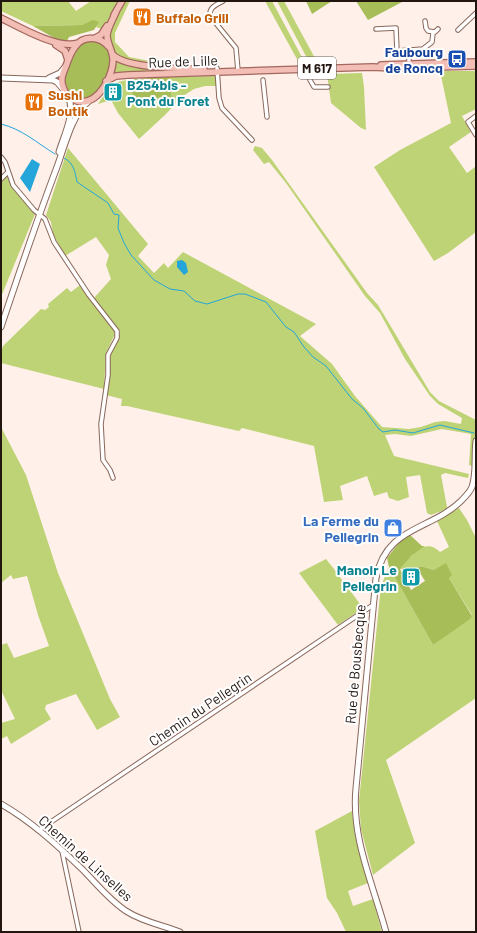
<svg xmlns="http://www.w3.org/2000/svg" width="477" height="933" font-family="Barlow,sans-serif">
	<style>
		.green { fill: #bed375 }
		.forest { fill: #a7bd58 }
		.water { fill: #24a6da }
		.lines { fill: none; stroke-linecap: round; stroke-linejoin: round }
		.stream { stroke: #24a6da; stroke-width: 1 }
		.street-casing { stroke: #88685c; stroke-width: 5.5 }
		.secondary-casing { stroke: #88685c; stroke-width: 7 }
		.primary-casing { stroke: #a4675d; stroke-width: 8 }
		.street { stroke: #fff; stroke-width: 3.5 }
		.secondary { stroke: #fff; stroke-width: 5 }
		.primary { stroke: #f2beb6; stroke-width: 5.5 }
		.labels { text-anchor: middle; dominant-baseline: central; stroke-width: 4; stroke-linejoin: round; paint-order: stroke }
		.shield { fill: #fff; stroke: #655c58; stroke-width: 1 }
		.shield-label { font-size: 13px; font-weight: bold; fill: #231611 }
		.food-label { font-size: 14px; font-weight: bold; fill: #c56008; stroke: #fff; text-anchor: start }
		.transit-label { font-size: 14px; font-weight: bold; fill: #164399; stroke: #fff; text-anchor: end }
		.street-label { font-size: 14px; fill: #231611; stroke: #fff }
		.culture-label { font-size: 14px; font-weight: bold; fill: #0d838f; stroke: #fff; text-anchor: start }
		.shop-label { font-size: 14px; font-weight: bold; fill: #366cbe; stroke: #fff; text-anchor: end }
	</style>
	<rect width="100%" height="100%" fill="#fff0ea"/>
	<path class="green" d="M1 1H68L76 11 91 1H130L115 33V42L129 57 155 62C131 60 110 64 110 32L96 27 98 22 82 25 33 26 1 11Z
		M265 1H272L304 61H298Z
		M277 1H284L316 60 309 62Z
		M116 61 125 64 167 70V71L136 72 112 75Z
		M440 71H476V109L462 116 471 132 449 147 467 173 475 167 476 168V232L448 253 434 261 374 167 400 150 451 123Z
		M362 73 364 87 366 130 361 128 331 103 327 74Z
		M216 76V86H205L194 89 183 96 165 115 139 139 118 113 111 100 98 104C112 85 110 82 134 79L130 81 172 98 169 77Z
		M255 146 262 148 272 160 367 293 378 305 430 392 439 401 476 420V467L469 465 471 434 442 429 411 436 395 434 385 435 394 456 469 474 468 478 445 473 441 475 447 507V509L431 515 427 513 420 475 406 477 409 497 398 501 389 498 387 492 374 496 367 476 340 486 343 500 324 502 314 446 242 428 239 431 127 406H121L122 399 106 395C107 381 107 365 112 351 114 344 119 339 120 331L94 298 111 279 106 265 109 255 96 237 65 256 53 234 51 222 46 215 68 148 148 244 138 256 154 273 164 263 168 268 183 252 316 324 300 336 332 364 355 396 382 427 409 429 421 427 435 422 445 421 461 424 462 418 438 404 430 396 405 359 380 313 365 296 286 183 269 162 264 164 253 150Z
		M7 176 11 186 35 214 1 297V182Z
		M80 285 113 328 115 334 106 353 104 389 1 363V351L3 346 41 309 45 310 49 307 48 304 67 288 71 292Z
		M1 427 26 475 58 573 110 699 120 717 97 730 76 694 46 705 45 709 51 719 11 744 7 736 1 739V723L15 719 1 690V645L7 643 14 658 49 646 38 615 27 576 13 579 11 575 1 583Z
		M459 508 467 520 476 538V698L386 760 415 843 373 875 361 829 359 801 381 586 389 567 433 645 472 615 449 578 434 570 421 566 410 570 400 569C410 557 424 536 440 552L449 547 437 521Z
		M326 559 334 569 363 608 338 625 299 573Z
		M352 811 355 836 368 883 348 891 353 906 373 899 382 932H346L337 913 327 898 315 831Z"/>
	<path class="forest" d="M306 1H332L312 14Z
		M356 1H404L368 20Z
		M93 20 99 22 94 30 69 37 67 41 56 39 33 26 82 25Z
		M91 40C94 41 97 41 100 42 119 50 108 77 100 89 97 93 92 96 88 99H76L67 92 64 81 66 71 75 51 81 44Z
		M169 77 172 98 135 107 130 80 134 79Z
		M407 535H410L422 546H425L412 555 400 569 411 590 425 581 417 568 421 566 434 570 446 563 452 575 449 578 472 616 470 619 433 645 389 567 387 558 398 544Z"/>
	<path class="water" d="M32 159 40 164 30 192 20 178Z
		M182 260 186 263 188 272 184 275 177 267V261Z"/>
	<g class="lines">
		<path class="stream" d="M1 124C22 129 37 143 55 154
			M64 158C74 163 75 172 77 182L108 203 114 214 119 215 118 228 124 243 131 255 154 280 170 289 184 291 195 301 207 304 238 294H245L266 302 286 327 294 332 304 347 313 357 326 366 352 399 363 408 379 429 383 432 395 430 413 433 440 425 474 433"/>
		<defs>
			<path id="street" d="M223 1C216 5 209 7 210 16L236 48 238 71
				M425 21 426 28 428 31 435 32 438 29
				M376 29 396 28 397 51 423 49 432 42 433 33
				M458 30 476 13
				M409 51V65
				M217 68 219 98 222 108 252 140
				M309 68 310 80 314 87H328
				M263 80 267 117
				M476 116 468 122 476 135
				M1 157 5 162 13 185 34 210 45 219 54 242 89 295 117 331V338L108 355V375L101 424 103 460 110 470 113 478
				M1 179 8 172
				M39 830 373 605
				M62 851 79 932"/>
			<path id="secondary" d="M1 78 53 80 57 82 63 89
				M49 78 60 73 65 67
				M59 152C64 135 76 113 68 96
				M1 327C19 273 37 220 57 167 64 148 72 114 88 102
				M1 804C31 821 57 845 82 869 96 883 109 900 126 911 143 922 162 925 180 932
				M386 932C373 884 351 838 356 788L376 578C386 526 430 531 461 501 465 497 470 492 472 487 477 473 474 456 476 441"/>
			<path id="primary" d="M114 15 122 1
				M1 18C19 27 59 50 78 43
				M95 38 101 35 107 26
				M56 45 65 51 68 60
				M109 47C100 36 83 35 75 47 71 52 68 60 66 66 63 73 60 80 63 87 65 94 70 99 77 101 98 107 114 75 113 58 112 50 107 43 107 35 108 27 113 19 116 12
				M113 55C126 68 184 69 204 69
				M381 65 476 62
				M106 81 116 76 128 75 372 67 393 68 476 66"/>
		</defs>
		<use href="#street" class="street-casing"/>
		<use href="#secondary" class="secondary-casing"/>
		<use href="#primary" class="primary-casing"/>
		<use href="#street" class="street"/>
		<use href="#secondary" class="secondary"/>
		<use href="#primary" class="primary"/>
	</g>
	<defs>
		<symbol id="restaurant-square" viewBox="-11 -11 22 22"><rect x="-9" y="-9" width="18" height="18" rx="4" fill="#e8710a" stroke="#fff"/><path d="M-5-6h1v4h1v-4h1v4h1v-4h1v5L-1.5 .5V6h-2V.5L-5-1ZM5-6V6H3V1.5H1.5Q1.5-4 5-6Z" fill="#fff"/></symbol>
		<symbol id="bus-square" viewBox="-11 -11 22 22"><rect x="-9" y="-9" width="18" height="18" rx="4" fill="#1a4fb4" stroke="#fff"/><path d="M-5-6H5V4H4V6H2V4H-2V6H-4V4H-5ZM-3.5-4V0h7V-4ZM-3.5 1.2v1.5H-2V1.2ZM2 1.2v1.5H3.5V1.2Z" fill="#fff"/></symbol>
		<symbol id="building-square" viewBox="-11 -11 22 22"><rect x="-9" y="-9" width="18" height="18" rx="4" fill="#0f9aa8" stroke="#fff"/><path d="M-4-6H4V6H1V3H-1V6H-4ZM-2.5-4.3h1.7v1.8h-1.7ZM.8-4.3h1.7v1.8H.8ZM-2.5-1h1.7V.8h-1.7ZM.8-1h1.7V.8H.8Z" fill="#fff"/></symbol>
		<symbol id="shop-square" viewBox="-11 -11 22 22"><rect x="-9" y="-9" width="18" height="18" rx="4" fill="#3f7fe0" stroke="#fff"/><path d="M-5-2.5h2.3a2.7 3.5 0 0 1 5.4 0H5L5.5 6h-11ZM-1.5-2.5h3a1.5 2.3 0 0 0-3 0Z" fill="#fff"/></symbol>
	</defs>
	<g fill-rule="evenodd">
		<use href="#restaurant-square" x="131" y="6" width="22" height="22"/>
		<use href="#bus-square" x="446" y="48" width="22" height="22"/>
		<use href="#building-square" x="102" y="81" width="22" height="22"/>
		<use href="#restaurant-square" x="23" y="91" width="22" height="22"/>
		<use href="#shop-square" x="382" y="517" width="22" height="22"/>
		<use href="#building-square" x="400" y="566" width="22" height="22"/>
	</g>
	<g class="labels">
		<rect class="shield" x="298" y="57" width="38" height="22" rx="3"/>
		<g class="shield-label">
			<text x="317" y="68">M 617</text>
		</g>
		<g class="food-label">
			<text x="156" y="17">Buffalo Grill</text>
			<text x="48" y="94">Sushi<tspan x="48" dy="16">Boutik</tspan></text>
		</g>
		<g class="transit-label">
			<text x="443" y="51">Faubourg<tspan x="443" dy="16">de Roncq</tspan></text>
		</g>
		<g class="street-label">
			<text transform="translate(183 61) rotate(-2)">Rue de Lille</text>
			<text transform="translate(355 664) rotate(-85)">Rue de Bousbecque</text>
			<text transform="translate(200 709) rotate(-34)">Chemin du Pellegrin</text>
			<text transform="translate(86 858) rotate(42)">Chemin de Linselles</text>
		</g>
		<g class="culture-label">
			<text x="127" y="84">B254bis -<tspan x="127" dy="16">Pont du Foret</tspan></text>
			<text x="397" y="569" text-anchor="end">Manoir Le<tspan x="397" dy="16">Pellegrin</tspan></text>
		</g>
		<g class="shop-label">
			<text x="379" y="520">La Ferme du<tspan x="379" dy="16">Pellegrin</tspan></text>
		</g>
	</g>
	<rect width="477" height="933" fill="none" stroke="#231611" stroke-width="4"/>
</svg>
